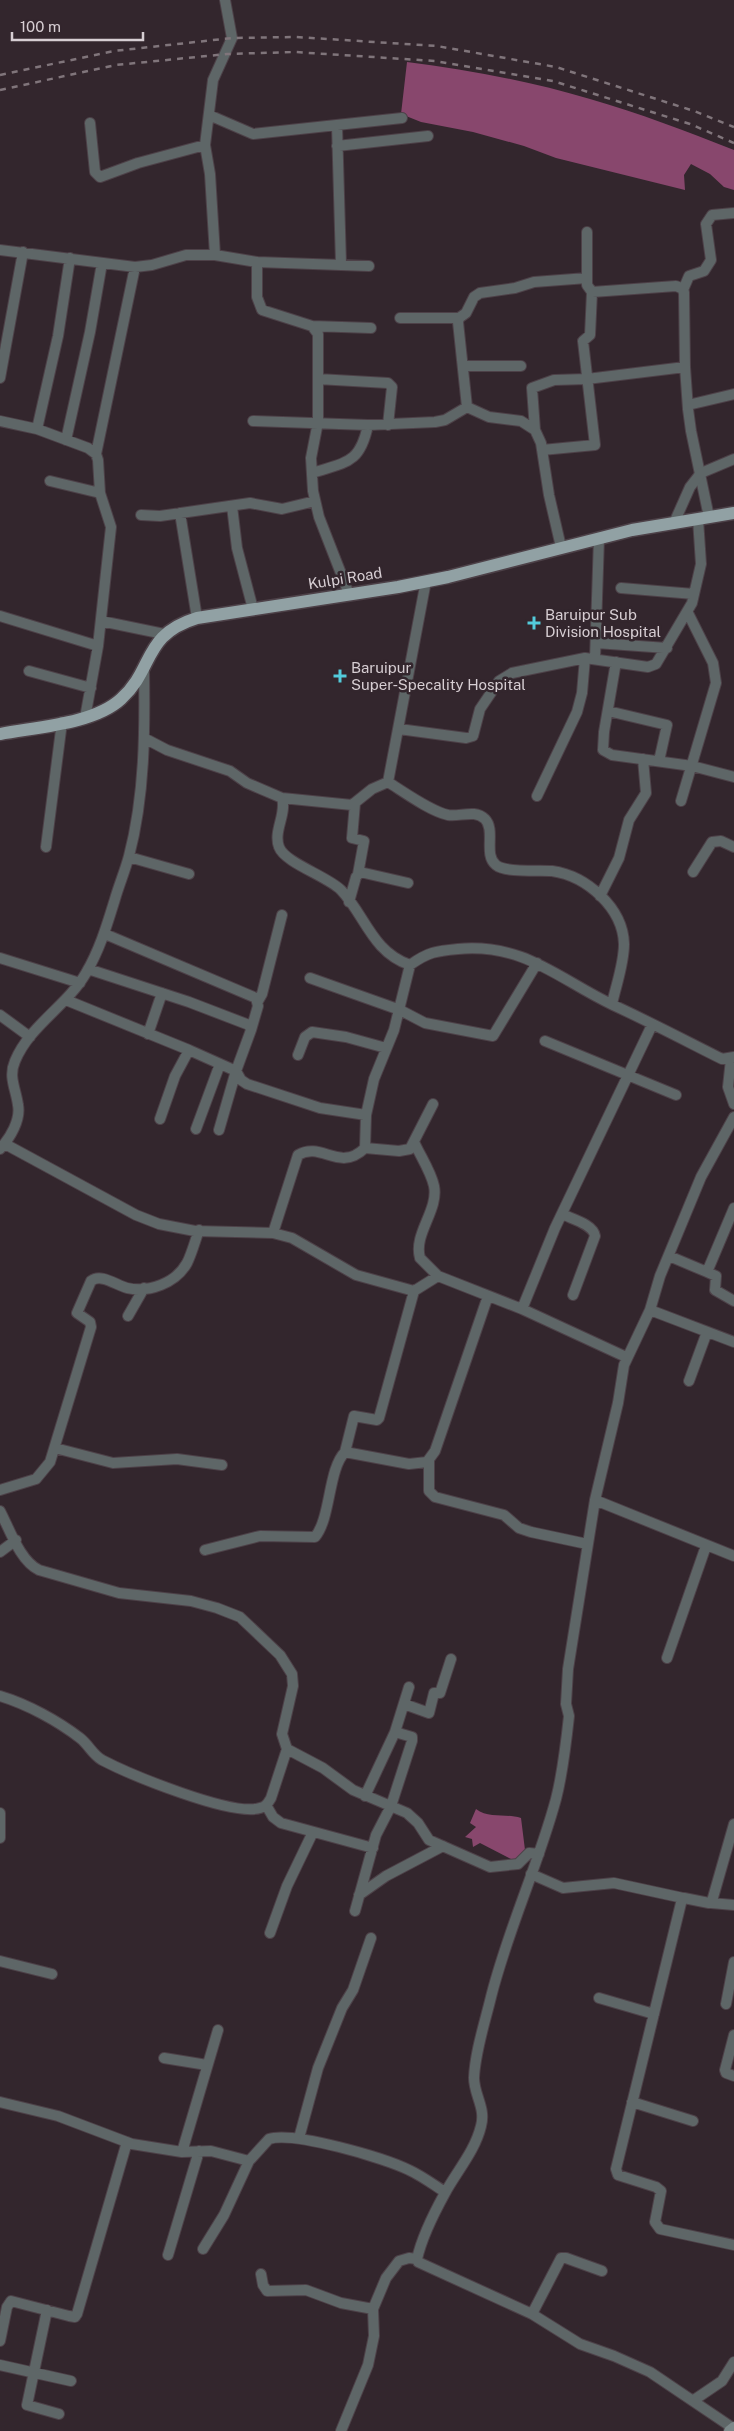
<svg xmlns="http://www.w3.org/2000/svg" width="734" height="2431" font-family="'Public Sans',sans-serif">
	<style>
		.water { fill: #88476d }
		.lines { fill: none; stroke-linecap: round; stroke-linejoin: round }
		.minor-casing { stroke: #4d4148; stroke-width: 12 }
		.tertiary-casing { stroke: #4d4148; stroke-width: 12 }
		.secondary-casing { stroke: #4d4148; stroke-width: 12 }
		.primary-casing { stroke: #4d4148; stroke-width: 15 }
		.minor { stroke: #5e6667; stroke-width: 10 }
		.tertiary { stroke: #5e6667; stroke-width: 10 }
		.secondary { stroke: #7b8889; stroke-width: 10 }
		.primary { stroke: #91a1a4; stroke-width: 12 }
		.rail { stroke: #80757b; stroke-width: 2.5; stroke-dasharray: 6 6; stroke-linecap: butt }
		.poi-dot { fill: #53cbdb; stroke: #33262d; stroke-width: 2 }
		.labels { text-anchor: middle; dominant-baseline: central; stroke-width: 5; stroke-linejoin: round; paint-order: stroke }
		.street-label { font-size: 15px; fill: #d7ced3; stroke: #33262d }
		.poi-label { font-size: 15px; fill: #d7ced3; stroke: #33262d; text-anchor: start }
	</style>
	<rect width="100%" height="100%" fill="#33262d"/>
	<path class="water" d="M407 62C469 70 530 81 590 99 639 113 686 131 734 150V190L724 187 710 174 691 164 684 175 685 190 556 158 524 146 473 132 421 122 401 114Z
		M476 1809C489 1819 506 1813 521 1818L525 1850 517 1862 480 1843 473 1847 472 1839 465 1837 476 1827 470 1823Z"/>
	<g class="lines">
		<defs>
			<path id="minor" d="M225 0 232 38 213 80 205 145 210 174 215 255 257 262V297L262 310 312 326 318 334V422L311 458 313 491 319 517 349 594
				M209 115 253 134 402 118
				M90 123 95 172 100 177 138 163 205 145
				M337 126 341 264
				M337 146 428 136
				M587 232V285L592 292 676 286 681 288 684 292 685 367 688 409 691 431 709 517
				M0 250 135 267 152 265 186 255H215
				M257 262 369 266
				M683 290 689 276 704 271 711 260 706 224 712 215 734 213
				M400 318H459
				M312 326 371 328
				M463 366H521
				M0 378 23 252
				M318 379 388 383 392 387 388 425
				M688 405 734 394
				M467 407 458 322 459 318 466 313 474 297 480 293 515 288 534 282 587 278
				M0 421 37 429 88 448 96 454 98 460 100 493 111 527 98 646 85 718
				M253 421 368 425 435 422 445 420 467 407 489 417 521 421 535 430 541 443 549 495 561 547
				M37 429 58 336 70 258
				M535 430 532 388 554 380 587 379 685 367
				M66 440 90 332 102 263
				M542 450 595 445 583 341 590 335 592 292
				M96 454 135 267
				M312 473C346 462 360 464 368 425
				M50 481 100 493
				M232 506 237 548 253 609
				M180 513 197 618
				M141 515 160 516 250 503 282 509 315 501
				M621 588 694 594
				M0 616 98 646
				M101 621 164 634
				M596 643 667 648
				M595 659 599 538
				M616 662 604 732 603 750 612 755 692 766 734 777
				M29 671 91 688
				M608 711 667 725 659 761
				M399 729 466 738 473 736 480 709 499 681 512 673 585 658 648 667 656 664 692 603 701 564 698 519
				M144 738 167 750 230 771 247 783 282 798C287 814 273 831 279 847 285 863 327 876 341 890 365 915 372 952 410 965 428 952 436 951 458 949 525 943 558 979 613 1005 650 1022 686 1041 722 1059L734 1057
				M388 782C404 792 430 811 448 815 460 817 475 809 485 819 496 830 483 855 496 865 505 873 539 870 552 871 587 876 623 908 624 944 624 964 616 985 612 1004
				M388 782 426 581
				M537 796 577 712 582 693 585 658
				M282 798 352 805 372 789 388 782
				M681 801 716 683 713 663 688 613
				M355 803 352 838 364 841 358 874
				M46 847 62 722
				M129 857 189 874
				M693 872 712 842 721 841 734 847
				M600 896 619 858 629 820 646 793 643 759
				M349 902 356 877 360 872 408 883
				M105 934 256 998 258 1006 251 1030
				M0 958 80 983
				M88 969 189 1002 249 1025 251 1030 236 1071 219 1130
				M310 978 400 1010 425 1023 493 1036 537 963
				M66 1000 189 1050 236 1071 241 1080 247 1084 320 1108 366 1115
				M258 1001 262 994 282 915
				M0 1015 30 1037
				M148 1034 162 993
				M545 1041 676 1095
				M298 1055 305 1037 312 1032 346 1037 386 1048
				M731 1059 728 1087 734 1104
				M160 1119 175 1076 189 1050
				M196 1129 220 1064
				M5 1144 136 1215 159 1224 195 1231 273 1233 292 1238 356 1275 414 1291 438 1276
				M415 1144C421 1157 431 1172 434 1186 439 1210 413 1234 420 1258L438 1276 522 1309 626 1357
				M365 1148 399 1151 410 1149 433 1104
				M0 1149C10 1138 21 1120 18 1105 16 1089 8 1077 15 1061 30 1025 67 1006 86 973 100 949 107 925 115 899 119 885 125 871 129 856 145 795 145 730 144 668
				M734 1208 707 1272 716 1276 715 1290 734 1301
				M562 1214C572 1219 593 1224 595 1236L573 1295
				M273 1233 298 1155C322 1141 339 1173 365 1148L366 1115 374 1079 394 1030 410 965
				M669 1256 707 1272
				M522 1309 555 1228 652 1025
				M650 1310 734 1342
				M128 1316 144 1288
				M689 1381 707 1332
				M55 1448 113 1463 177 1459 222 1465
				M345 1452 354 1416 377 1420 379 1418 414 1291
				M429 1461V1491L435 1497 504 1515 519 1528 531 1532 587 1544
				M0 1490 36 1479 50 1462 91 1327 90 1322 77 1313 91 1281C101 1273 116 1285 127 1288 149 1293 176 1283 187 1263 192 1253 195 1241 199 1230
				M595 1500 734 1556
				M0 1511C10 1530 20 1561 39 1570L119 1593 191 1601 217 1608 240 1617 280 1655 292 1674 293 1686 282 1734 287 1749 323 1768 353 1790 407 1813 418 1823 429 1840 490 1867 518 1864 529 1853 539 1854
				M205 1550 260 1536 315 1537C331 1518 328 1469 345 1452L409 1464 427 1462 435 1451 488 1296
				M0 1552 16 1540
				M667 1658 706 1546
				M0 1696C27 1704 58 1721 80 1738 89 1745 92 1754 102 1760 129 1774 232 1817 260 1808 266 1807 268 1803 271 1798L287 1749
				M404 1704 429 1713 434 1693H440L451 1659
				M365 1796 395 1732 409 1687
				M266 1805 273 1817 281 1823 373 1848
				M0 1813V1838
				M734 1824 712 1901 709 1903 684 1898 682 1899 616 2169 618 2175 656 2187 661 2191 655 2222 660 2229 734 2245
				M531 1874 563 1888 614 1883 683 1898
				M359 1895 386 1876 443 1846
				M711 1903 734 1905
				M355 1911 376 1835 391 1806 412 1741V1737L395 1732
				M270 1933 287 1886 313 1832
				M0 1961 52 1974
				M599 1998 654 2014
				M726 2004 734 1962
				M734 2035 725 2070 726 2073 734 2076
				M164 2058 207 2065
				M0 2102 58 2116 132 2144 182 2152 211 2151 249 2161
				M632 2102 693 2121
				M299 2138 318 2068 342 2008 353 1990 371 1938
				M182 2152 218 2030
				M203 2249 224 2215 249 2161 269 2139C293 2131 385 2158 409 2170 422 2176 434 2185 445 2192
				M168 2255 199 2151
				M261 2274 263 2285 267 2291 306 2290 341 2303 373 2309
				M47 2310 27 2405 59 2414
				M532 2314 561 2258H566L602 2271
				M0 2341 7 2307 11 2301 69 2316 75 2317 77 2314 127 2142
				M0 2365 71 2381
				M694 2400 722 2381 734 2362
				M733 2428 650 2372 614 2356 580 2344 532 2314 418 2262 417 2259C422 2236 434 2213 445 2193 457 2171 475 2151 481 2126 486 2108 474 2095 474 2078 475 2052 485 2022 491 1997 508 1929 538 1866 556 1799 563 1772 566 1744 569 1716L566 1704 568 1669 595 1500 618 1403 624 1365 650 1310 660 1276 701 1177 734 1117
				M341 2431 368 2365 374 2336 373 2309 386 2278 399 2261 409 2258 417 2259"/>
			<path id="tertiary" d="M674 523 690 487 701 473 734 459"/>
			<path id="secondary" d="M729 2431 734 2427"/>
			<path id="primary" d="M0 734C36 727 94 724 121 699 155 668 142 635 197 618L398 587 448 577 632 530 734 513"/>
		</defs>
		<use href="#minor" class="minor-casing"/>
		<use href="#tertiary" class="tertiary-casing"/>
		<use href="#secondary" class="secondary-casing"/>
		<use href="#primary" class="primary-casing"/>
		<use href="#minor" class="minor"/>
		<use href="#tertiary" class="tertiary"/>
		<use href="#secondary" class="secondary"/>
		<use href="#primary" class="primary"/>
		<path class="rail" d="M0 75 114 51 232 38 296 37 437 46 556 67 694 111 734 127
			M0 90 116 65 227 54 295 52 435 61 553 81 690 124 734 143"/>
	</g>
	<g class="poi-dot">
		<path d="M531.5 615.5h5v5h5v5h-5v5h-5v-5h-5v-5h5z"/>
		<path d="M337.5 668.5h5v5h5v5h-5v5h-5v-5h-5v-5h5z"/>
	</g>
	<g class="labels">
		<g class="street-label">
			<text transform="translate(345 578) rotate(-9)">Kulpi Road</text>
		</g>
		<g class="poi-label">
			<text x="545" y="614">Baruipur Sub<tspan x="545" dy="17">Division Hospital</tspan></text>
			<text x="351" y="667">Baruipur<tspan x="351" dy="17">Super-Specality Hospital</tspan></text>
		</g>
	</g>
	<path d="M12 32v8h131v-8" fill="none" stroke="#d7ced3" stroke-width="2.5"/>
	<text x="20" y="32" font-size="15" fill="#d7ced3" stroke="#33262d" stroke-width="4" paint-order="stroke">100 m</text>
</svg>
